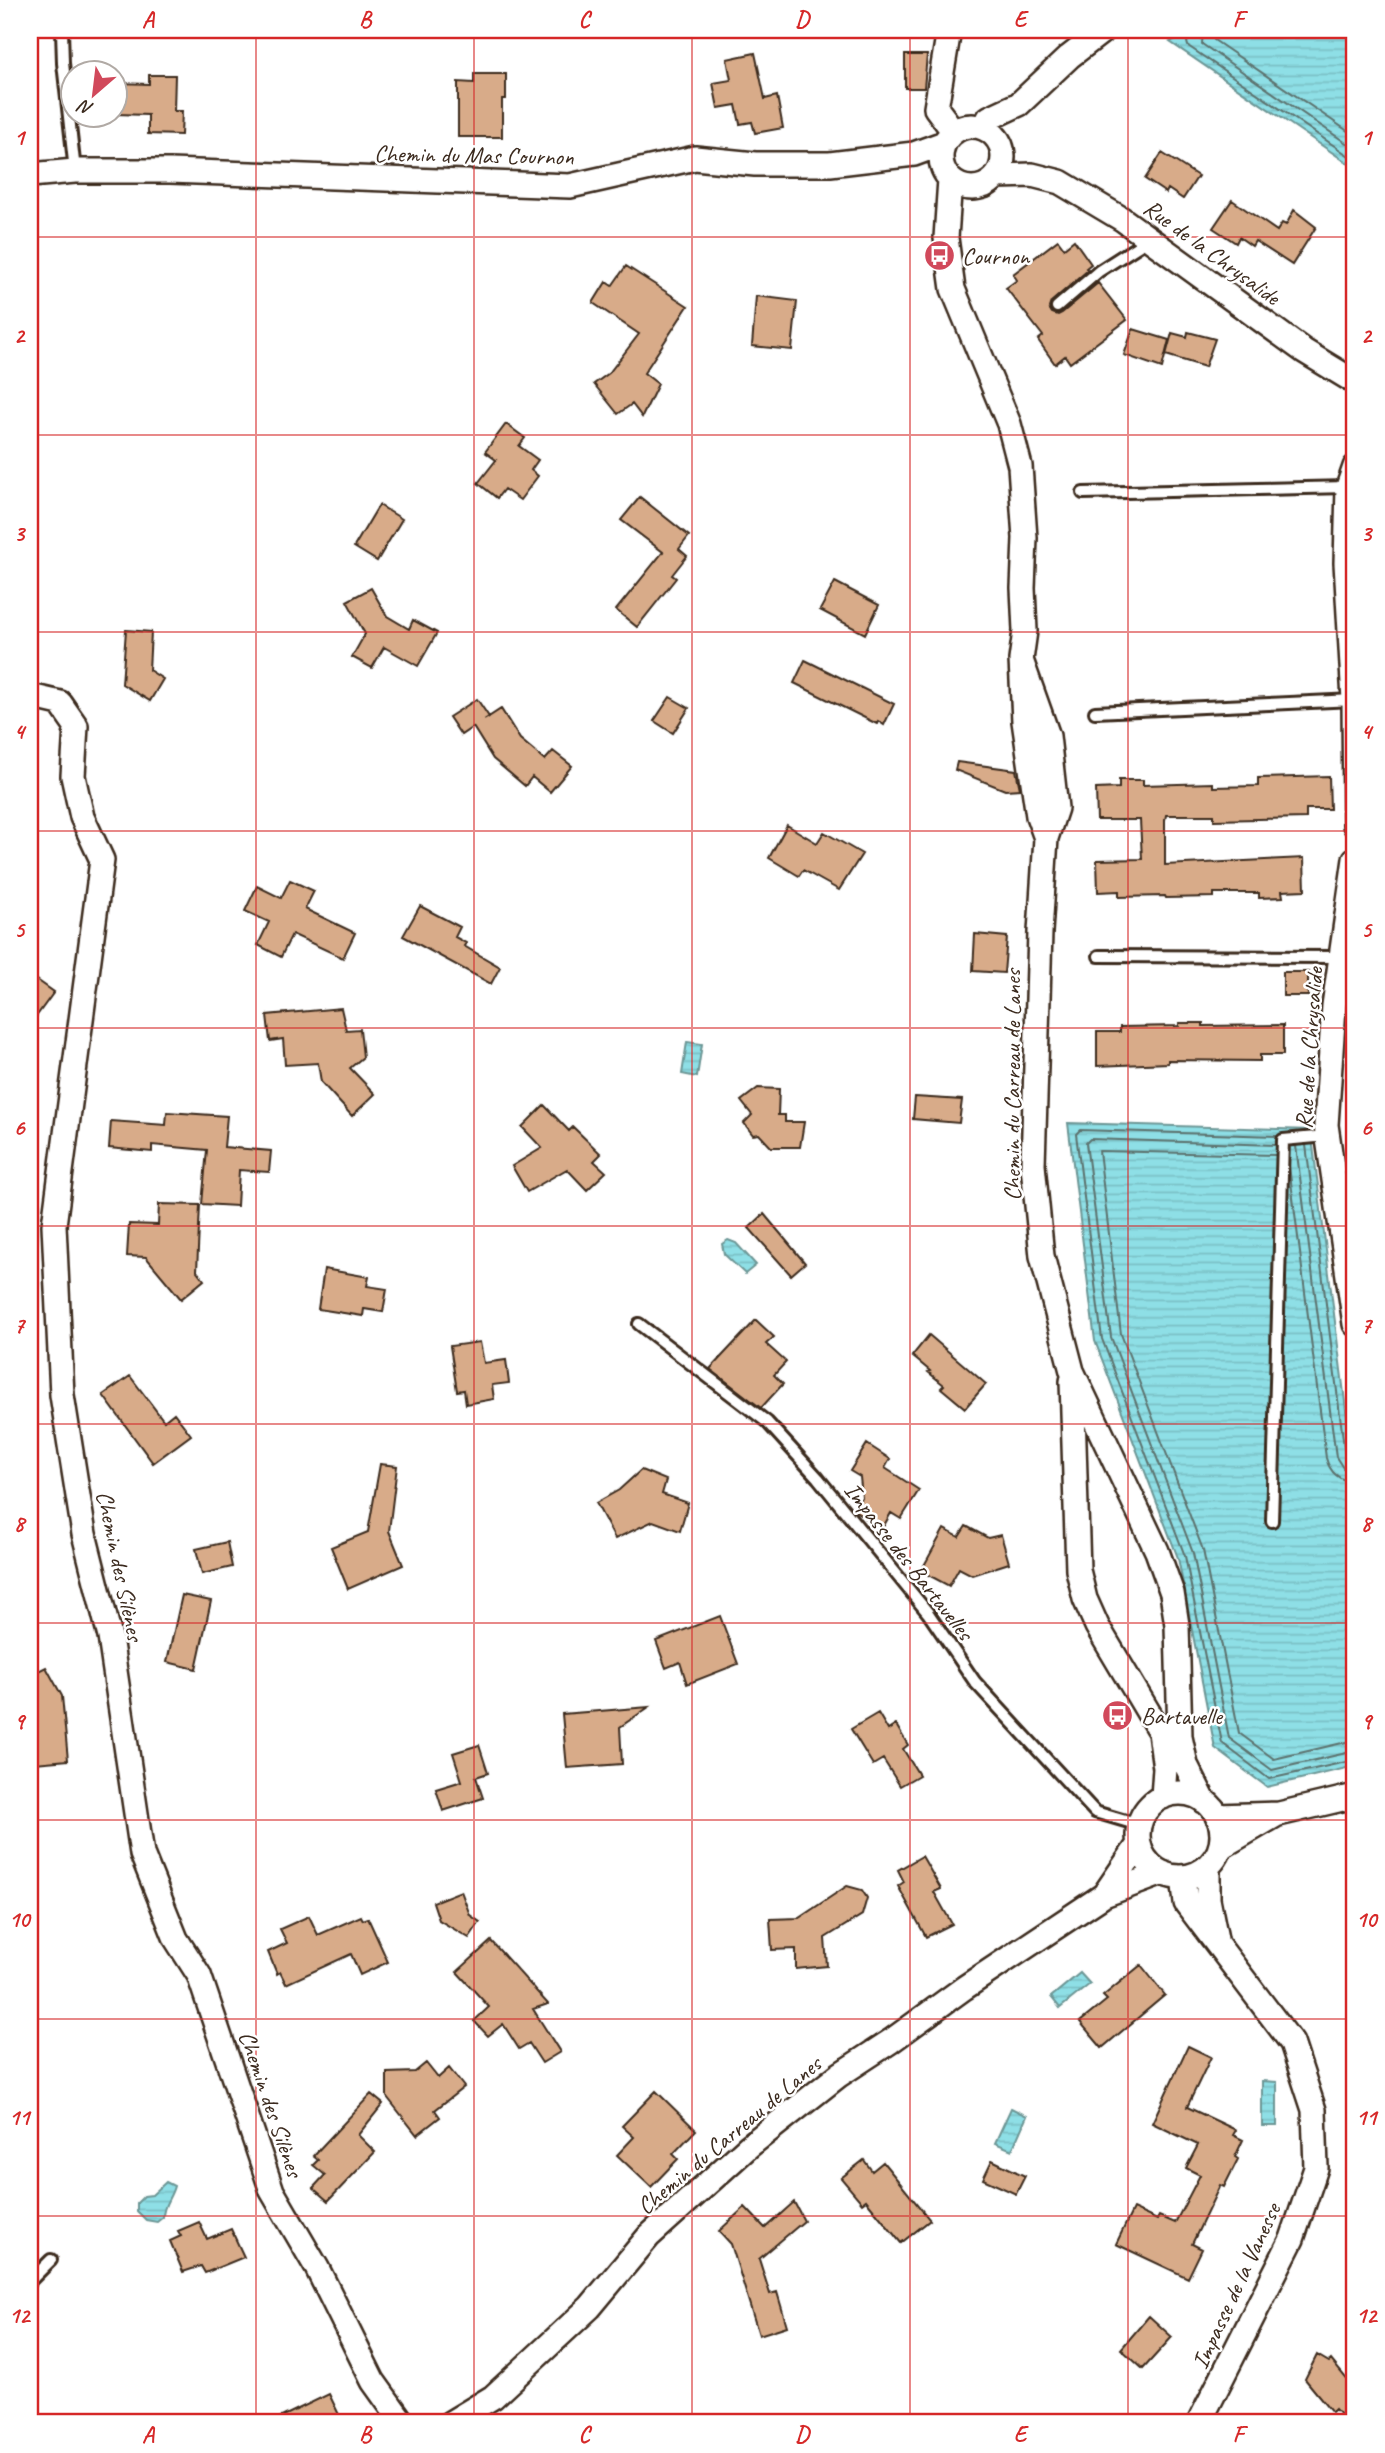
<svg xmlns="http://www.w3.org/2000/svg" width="1385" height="2453" font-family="Caveat,sans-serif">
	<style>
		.water { fill: url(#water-rules); stroke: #6d9796; stroke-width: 2 }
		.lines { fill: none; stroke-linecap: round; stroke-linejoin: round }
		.shore { stroke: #5c726e; stroke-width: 2 }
		.building { fill: #d8ab89; stroke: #3b2a1e; stroke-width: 2 }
		.lane-casing { stroke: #3b2a1e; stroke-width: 16 }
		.street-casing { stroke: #3b2a1e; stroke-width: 28 }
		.lane { stroke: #fff; stroke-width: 10 }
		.street { stroke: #fff; stroke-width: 23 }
		.grid { fill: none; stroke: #d62828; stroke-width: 2; stroke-opacity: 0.55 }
		.labels { text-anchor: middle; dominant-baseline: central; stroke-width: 5; stroke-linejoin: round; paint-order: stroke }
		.street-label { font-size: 24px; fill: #3b2a1e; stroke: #fff }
		.poi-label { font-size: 24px; fill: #3b2a1e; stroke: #fff; text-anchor: start }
		.neatline { fill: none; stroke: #d62828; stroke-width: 2.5 }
		.grid-label { font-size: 23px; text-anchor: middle; font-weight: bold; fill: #d62828 }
	</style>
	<defs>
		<pattern id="water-rules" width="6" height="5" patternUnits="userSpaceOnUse" patternTransform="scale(1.75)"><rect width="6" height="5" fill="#8edfe6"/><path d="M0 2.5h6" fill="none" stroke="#7bc0c5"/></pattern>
	</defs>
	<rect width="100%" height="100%" fill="#fff"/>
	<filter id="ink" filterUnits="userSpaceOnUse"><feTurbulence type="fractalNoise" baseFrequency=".0143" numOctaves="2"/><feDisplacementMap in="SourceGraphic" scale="14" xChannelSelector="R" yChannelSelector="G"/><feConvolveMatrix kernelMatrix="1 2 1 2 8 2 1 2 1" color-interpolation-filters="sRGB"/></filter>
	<g filter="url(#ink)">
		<path class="water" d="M1192 30H1355V168L1170 42Z
			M687 1042 702 1044 697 1077 682 1074Z
			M1068 1123 1311 1130 1355 1482V1766L1267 1787 1215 1748 1178 1558 1095 1341Z
			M728 1240 736 1243 756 1265 745 1274 724 1254 722 1244Z
			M1080 1973 1090 1984 1060 2008 1051 1997Z
			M1262 2081 1277 2082V2126H1262Z
			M1011 2108 1027 2116 1012 2150 995 2143Z
			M166 2182 174 2186C171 2198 163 2204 163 2217L157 2222 146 2220 137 2211V2203L144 2196 152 2195Z"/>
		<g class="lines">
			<path class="shore" d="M1194 30 1193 36 1187 42 1188 46 1355 160
				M1203 30 1202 44 1355 149
				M1213 30 1214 40 1355 136
				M1277 1136 1080 1130 1076 1134 1102 1339 1185 1556 1222 1743 1269 1779 1355 1760
				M1276 1145 1090 1139 1086 1143 1111 1337 1193 1553 1229 1738 1272 1770 1355 1751
				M1306 1145 1345 1455 1348 1461 1355 1462
				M1296 1146 1336 1457 1343 1468 1355 1471
				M1276 1155 1099 1151 1121 1334 1203 1550 1239 1733 1274 1759 1355 1740
				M1289 1166 1326 1458C1330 1473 1340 1481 1355 1482"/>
		</g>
		<path class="building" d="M755 53 765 99 777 96 783 128 755 133 752 122 740 124 736 105 718 108 713 83 731 80 727 59Z
			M905 55H927L924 88H905Z
			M474 74H506V99H502V137H458V82L474 83Z
			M149 75H175L174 111H182L181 135 148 134V115L116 114 117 83 149 84Z
			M1162 153 1198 176 1183 199 1168 189 1166 193 1145 179Z
			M1232 200 1277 231 1282 223 1286 225 1294 210 1316 227 1292 265 1255 241 1252 246 1239 237 1236 243 1213 228Z
			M1058 240 1064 248 1074 240 1091 264 1086 268 1088 270 1051 302 1049 308 1052 313 1058 315 1062 313 1098 283 1127 320 1070 363 1065 356 1055 364 1038 340 1043 336 1006 288 1017 280 1013 274Z
			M626 266 688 306 644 373 658 384 642 417 632 404 618 414 594 384 609 373 639 334 593 303 606 282 612 286Z
			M756 296 797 301 792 350 752 346Z
			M1133 329 1169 340 1162 368 1124 355Z
			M1188 332 1215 339 1205 367 1166 355 1172 333 1187 337Z
			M506 424 525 438 519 446 538 460 531 470 538 476 520 500 504 489 497 498 478 483 496 460 485 452Z
			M640 497 689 536 679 549 687 556 672 575 676 578 637 627 616 610 663 552 621 520Z
			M379 505 402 519 377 561 354 547Z
			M835 582 879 605 865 634 820 610Z
			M371 588 387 616 409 629 413 620 437 633 418 666 384 647 372 668 352 657 365 634 347 601Z
			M126 630 151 632 149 670 163 679 150 701 122 684Z
			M805 660 894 704 884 725 878 721 877 724 794 683Z
			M670 697 689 708 673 733 654 721Z
			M477 699 489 717 484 720 501 709 520 739 545 760 553 751 572 766 550 792 532 777 525 786 493 759 473 727 461 735 449 717Z
			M957 762 1016 770 1020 789 1005 790 955 770Z
			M1329 776 1330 809H1306V818L1214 820V815H1166L1165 820V865L1304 858 1305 890 1282 891 1283 897 1259 898V893H1214V897L1166 898 1165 896 1119 897V891L1098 892 1097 860 1142 859 1140 820H1097L1096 789 1119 788V780H1143V785L1213 783V787L1258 786V778Z
			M787 825 817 843 824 832 862 854 839 890 803 870 799 876 769 858Z
			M290 880 314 891 305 909 355 933 343 958 292 934 281 957 258 945 269 922 245 911 257 886 281 898Z
			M420 906 460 927 455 937 466 943 464 946 500 967 491 984 403 936Z
			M975 934 1007 937 1004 973 973 971Z
			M1283 972H1308V996H1283Z
			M30 975 54 992 30 1025Z
			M341 1008 346 1030 360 1029 363 1057 350 1068 375 1094 352 1116 321 1082 318 1063 285 1065 283 1039 270 1041 267 1015Z
			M1179 1023H1203V1026L1283 1025V1055H1260V1061L1168 1060V1063L1097 1066V1032H1120V1027L1179 1026Z
			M758 1088 779 1089 778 1115H785V1122H804L800 1147H771L759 1134 753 1135 744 1123 752 1115 741 1101Z
			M915 1097 962 1100 959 1123 913 1119Z
			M544 1105 569 1131 573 1127 601 1154 594 1161 606 1172 587 1190 567 1169 527 1192 512 1166 542 1148 522 1127Z
			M167 1112 227 1116 224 1147 271 1151 269 1172 239 1170 237 1206 202 1204 207 1150 152 1145V1152L109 1148 111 1121 166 1125Z
			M159 1204 200 1205 197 1271 204 1280 181 1299 146 1257 127 1256 129 1224 158 1225Z
			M764 1214 805 1263 791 1275 749 1228Z
			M324 1269 369 1277 367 1286 387 1289 383 1312 364 1309 363 1316 318 1309Z
			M756 1320 774 1337 766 1344 786 1362 774 1375 783 1384 761 1408 710 1369Z
			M929 1335 986 1384 965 1408 941 1388 944 1385 928 1372 930 1371 912 1356Z
			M480 1342 484 1363 506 1360 509 1383 492 1385 494 1399 466 1404 464 1390 457 1391 450 1346Z
			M130 1376 164 1421 174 1413 191 1435 153 1463 103 1395Z
			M867 1444 890 1459 885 1468 919 1490 901 1519 891 1513 882 1529 854 1510 862 1497 860 1477 850 1471Z
			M380 1464 397 1466 389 1531 403 1565 348 1589 331 1547 368 1532Z
			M641 1470 666 1480 662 1494 688 1503 680 1531 653 1521 615 1539 596 1503 619 1490Z
			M966 1526 988 1538 1001 1535 1009 1563 972 1575 959 1568 949 1586 921 1571 944 1529 959 1537Z
			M227 1542 232 1567 202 1574 196 1549Z
			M182 1595 211 1601 196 1669 167 1662Z
			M720 1616 738 1664 687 1684 680 1662 666 1668 656 1641Z
			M46 1667 62 1696 68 1760 35 1763 32 1739H36L33 1711 30 1704V1675Z
			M649 1707 620 1727 622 1764 567 1768 562 1714Z
			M878 1713 888 1730 896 1725 908 1745 903 1749 919 1775 900 1786 883 1759 873 1765 851 1729Z
			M479 1745 488 1773 476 1777 483 1798 443 1811 436 1789 462 1781 453 1753Z
			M922 1856 941 1889 934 1892 952 1924 926 1937 898 1886 904 1882 898 1870Z
			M847 1886 862 1890 867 1898 862 1915 825 1938 827 1966 796 1969V1949L772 1950 770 1919 799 1918Z
			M461 1891 470 1915 480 1922 469 1938 439 1920 433 1902Z
			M309 1916 318 1935 361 1916 363 1920 368 1918 388 1962 360 1975 351 1954 286 1984 280 1972 277 1974 268 1952 287 1943 280 1929Z
			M491 1941 548 2004 533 2009 560 2052 542 2063 529 2043 519 2049 503 2024 488 2036 474 2021 489 2007 457 1972Z
			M1141 1965 1165 1995 1102 2048 1080 2022 1107 2000 1103 1996Z
			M1188 2046 1211 2057 1187 2107 1236 2130 1233 2135 1243 2140 1235 2157 1238 2159 1224 2187 1220 2185 1192 2244 1202 2249 1188 2278 1116 2244 1133 2209 1157 2220 1159 2216 1175 2223 1200 2175 1186 2168 1198 2145 1152 2123Z
			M426 2063 438 2078 449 2068 464 2087 435 2110 440 2117 417 2135 387 2097V2073L415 2072Z
			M656 2091 696 2130 673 2154 678 2159 651 2187 617 2155 634 2137 622 2126Z
			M371 2094 383 2104 358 2135 375 2152 328 2201 313 2188 325 2175 313 2165 318 2160 313 2156Z
			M864 2160 872 2171 883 2162 930 2220 901 2243 866 2200 862 2203 841 2178Z
			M992 2160 1025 2176 1016 2194 983 2179Z
			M794 2202 804 2221 759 2259 770 2294 777 2292 787 2326 759 2335 731 2244 719 2231 745 2207 765 2228Z
			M199 2222 207 2239 231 2229 244 2257 205 2273 201 2266 183 2272 170 2241 181 2236 178 2231Z
			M1149 2316 1172 2337 1143 2369 1121 2349Z
			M1317 2355 1329 2362 1331 2360 1355 2389V2423H1347L1335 2409 1332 2412 1305 2379Z
			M329 2394 343 2423H269Z"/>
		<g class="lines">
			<defs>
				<path id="lane" d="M62 30 63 63 75 171
					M1057 307 1099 271 1149 239
					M1083 493 1348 487
					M1095 712 1354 700
					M1099 956 1342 957
					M639 1324 767 1422 818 1478 928 1613 975 1682 1095 1812 1139 1825
					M1272 1521 1283 1140 1327 1136
					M30 2281 51 2260"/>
				<path id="street" d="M949 30 936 108 954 132
					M941 157a31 31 0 1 1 62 0a31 31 0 1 1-62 0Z
					M984 128 989 118 1019 104 1069 57 1104 30
					M30 175 75 171H170L570 186 695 158 755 164H830L914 154 944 143
					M997 176 1032 175 1060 182 1122 219 1304 351 1355 382
					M950 179 946 238 953 289 1009 424 1020 466 1025 538 1023 588 1025 631 1021 660 1024 721 1038 816 1046 838
					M1355 467 1348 487 1346 563 1354 700 1355 825
					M1021 660 1048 736 1056 808 1046 838 1040 932 1033 1165 1042 1256 1072 1371 1157 1551 1172 1593 1177 1625 1180 1737 1186 1765 1204 1801
					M30 696 60 703 76 726 73 776 82 817 102 860 54 1225 62 1395 84 1534 110 1637 142 1854 176 1939 199 1975 272 2191 317 2268 373 2381 403 2423
					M1355 859 1334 1006 1326 1125 1355 1324
					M1072 1381 1078 1570 1085 1599 1097 1626 1160 1732 1165 1768 1163 1797
					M1138 1835a42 42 0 1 1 84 0a42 42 0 1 1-84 0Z
					M1217 1816 1279 1814 1355 1796
					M1221 1847 1276 1815
					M1208 1866V1899L1216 1939
					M1183 1877 1186 1903 1292 2043 1314 2110 1316 2168 1292 2239 1199 2423
					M1104 1895 1139 1844
					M450 2423 493 2397 590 2307 649 2236 749 2146 839 2075 891 2041 964 1988 1104 1895 1163 1873"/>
			</defs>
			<use href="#lane" class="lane-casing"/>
			<use href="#street" class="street-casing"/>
			<use href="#lane" class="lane"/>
			<use href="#street" class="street"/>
		</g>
	</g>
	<path class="grid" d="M256 30V2423M474 30V2423M692 30V2423M910 30V2423M1128 30V2423M30 237H1355M30 435H1355M30 632H1355M30 831H1355M30 1028H1355M30 1226H1355M30 1424H1355M30 1623H1355M30 1820H1355M30 2019H1355M30 2216H1355"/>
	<defs>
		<symbol id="bus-disc" viewBox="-11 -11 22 22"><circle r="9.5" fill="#d1495b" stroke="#fff"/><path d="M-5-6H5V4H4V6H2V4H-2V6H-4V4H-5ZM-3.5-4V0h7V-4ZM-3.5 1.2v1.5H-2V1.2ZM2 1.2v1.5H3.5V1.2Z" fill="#fff"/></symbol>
	</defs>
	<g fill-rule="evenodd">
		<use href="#bus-disc" x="922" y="238" width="35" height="35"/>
		<use href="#bus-disc" x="1100" y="1698" width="35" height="35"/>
	</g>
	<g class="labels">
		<g class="street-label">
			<text transform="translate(474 155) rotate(1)">Chemin du Mas Cournon</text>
			<text transform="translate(1212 252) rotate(36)">Rue de la Chrysalide</text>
			<text transform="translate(1309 1048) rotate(-86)">Rue de la Chrysalide</text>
			<text transform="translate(1012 1085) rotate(-90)">Chemin du Carreau de Lanes</text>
			<text transform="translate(909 1561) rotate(52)">Impasse des Bartavelles</text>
			<text transform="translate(120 1566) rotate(78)">Chemin des Silènes</text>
			<text transform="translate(271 2104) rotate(71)">Chemin des Silènes</text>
			<text transform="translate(729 2135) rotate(-40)">Chemin du Carreau de Lanes</text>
			<text transform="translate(1236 2286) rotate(-65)">Impasse de la Vanesse</text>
		</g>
		<g class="poi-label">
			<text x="962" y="256">Cournon</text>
			<text x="1141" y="1716">Bartavelle</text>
		</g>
	</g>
	<rect width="1385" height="2453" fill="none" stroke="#fff" stroke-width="77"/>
	<g transform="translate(94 94) rotate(208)"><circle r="33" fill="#ffffff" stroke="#b1aaa5" stroke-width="2"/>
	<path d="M0-5L12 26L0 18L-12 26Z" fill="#d1495b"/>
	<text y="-10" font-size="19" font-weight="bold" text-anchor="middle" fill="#3b2a1e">N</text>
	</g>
	<rect x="38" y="38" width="1308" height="2376" class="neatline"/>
	<g class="grid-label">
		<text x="148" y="27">A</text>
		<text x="365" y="27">B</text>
		<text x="584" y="27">C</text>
		<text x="802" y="27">D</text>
		<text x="1020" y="27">E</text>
		<text x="1238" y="27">F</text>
		<text x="19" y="145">1</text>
		<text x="1366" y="145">1</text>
		<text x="19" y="343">2</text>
		<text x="1366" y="343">2</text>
		<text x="19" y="541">3</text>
		<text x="1366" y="541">3</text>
		<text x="19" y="739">4</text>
		<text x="1366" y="739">4</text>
		<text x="19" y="937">5</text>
		<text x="1366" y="937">5</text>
		<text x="19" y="1135">6</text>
		<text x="1366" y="1135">6</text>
		<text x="19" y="1333">7</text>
		<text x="1366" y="1333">7</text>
		<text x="19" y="1531">8</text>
		<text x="1366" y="1531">8</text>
		<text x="19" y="1729">9</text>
		<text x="1366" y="1729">9</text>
		<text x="19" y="1927">10</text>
		<text x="1366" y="1927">10</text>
		<text x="19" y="2125">11</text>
		<text x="1366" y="2125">11</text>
		<text x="19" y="2323">12</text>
		<text x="1366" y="2323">12</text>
		<text x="148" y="2442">A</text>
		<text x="365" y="2442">B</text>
		<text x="584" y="2442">C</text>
		<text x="802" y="2442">D</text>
		<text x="1020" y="2442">E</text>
		<text x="1238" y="2442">F</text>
	</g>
</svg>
